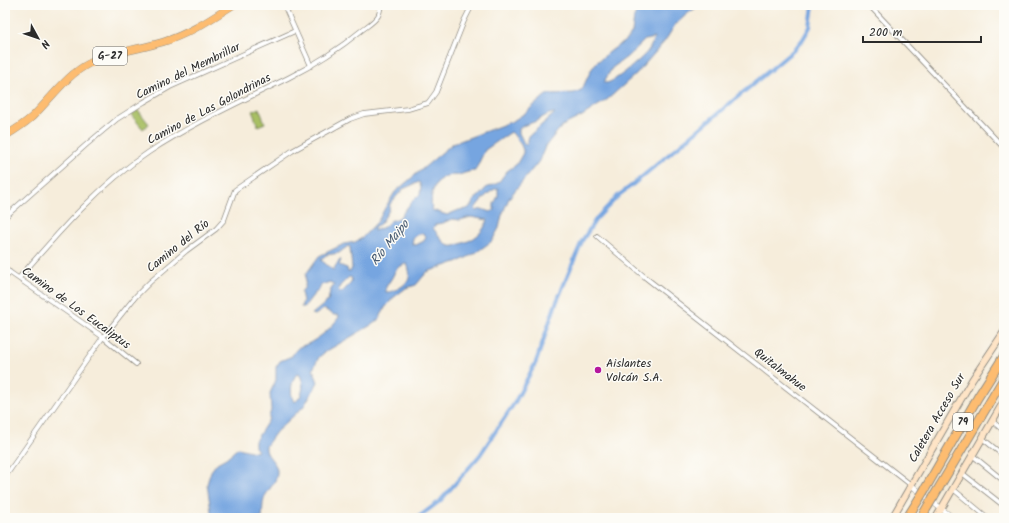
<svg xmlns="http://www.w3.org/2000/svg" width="1009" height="523" font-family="Kalam,sans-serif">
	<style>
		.green { fill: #a8bf64; stroke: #6a7548 }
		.water { fill: #76a5e0; stroke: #506886; fill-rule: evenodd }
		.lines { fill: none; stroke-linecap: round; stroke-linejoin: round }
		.canal { stroke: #76a5e0; stroke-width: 4 }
		.minor-casing { stroke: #908c83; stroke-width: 5.5 }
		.tertiary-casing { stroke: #908c83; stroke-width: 6 }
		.secondary-casing { stroke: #908c83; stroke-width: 8 }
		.primary-casing { stroke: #908c83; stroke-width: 8 }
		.motorway-casing { stroke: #908c83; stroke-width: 10 }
		.minor { stroke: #fff; stroke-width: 4 }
		.tertiary { stroke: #fff; stroke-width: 5 }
		.secondary { stroke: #fee4c6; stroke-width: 6 }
		.primary { stroke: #fdbc70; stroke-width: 7 }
		.motorway { stroke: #fdbc70; stroke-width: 8 }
		.motorway-bridge-casing { stroke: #908c83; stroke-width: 10; stroke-linecap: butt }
		.motorway-bridge { stroke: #fdbc70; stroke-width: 8 }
		.poi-dot { fill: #b5179e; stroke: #fdfcf7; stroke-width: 1.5 }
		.labels { text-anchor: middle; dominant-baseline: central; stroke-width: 3; stroke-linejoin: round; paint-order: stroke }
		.shield { fill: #fdfcf7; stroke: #6a6a68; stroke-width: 1 }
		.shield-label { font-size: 11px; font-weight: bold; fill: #2b2b2b }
		.street-label { font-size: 12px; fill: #2b2b2b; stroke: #fdfcf7 }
		.poi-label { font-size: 12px; fill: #2b2b2b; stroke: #fdfcf7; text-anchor: start }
		.water-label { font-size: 13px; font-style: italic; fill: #495c73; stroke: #fdfcf7 }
	</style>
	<rect width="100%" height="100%" fill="#fdfcf7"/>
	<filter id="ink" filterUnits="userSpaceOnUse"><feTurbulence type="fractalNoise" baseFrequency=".025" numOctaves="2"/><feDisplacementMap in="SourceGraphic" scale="8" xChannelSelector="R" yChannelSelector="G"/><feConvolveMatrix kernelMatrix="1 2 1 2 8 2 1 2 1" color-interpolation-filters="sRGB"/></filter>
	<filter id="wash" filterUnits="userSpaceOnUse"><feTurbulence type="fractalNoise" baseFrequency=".012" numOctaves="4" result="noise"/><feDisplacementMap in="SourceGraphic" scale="16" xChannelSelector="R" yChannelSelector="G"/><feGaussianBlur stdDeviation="0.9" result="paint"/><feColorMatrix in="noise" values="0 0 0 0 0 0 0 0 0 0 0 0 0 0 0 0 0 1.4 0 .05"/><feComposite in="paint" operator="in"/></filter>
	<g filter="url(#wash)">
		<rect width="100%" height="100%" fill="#f6eddb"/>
		<path class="green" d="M259 108 265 123 258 126 252 111Z
			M138 110 149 124 143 129 131 115Z"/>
		<path class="water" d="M639 5H700L687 14 675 25 665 41 652 56 636 74 608 99 582 116 562 126 552 138 545 147 539 161 509 198 502 215 499 228 492 241 474 254 462 260 427 272 416 285 406 288 393 298 384 309 380 318 373 324 325 352 319 357 313 369 318 382 304 406 276 432 266 446C264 456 277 461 277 471 278 483 267 489 264 499 262 505 263 512 262 518H212L207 484 211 471 217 463 226 458 238 448 255 452 258 451 255 447V441L268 421 271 410 270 393 276 380V367L280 361 292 356C299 343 302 348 313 341 323 335 332 327 339 317V315H334L324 309 315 315 312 314 328 301 330 291 334 285 330 282 321 285 319 290 314 294 304 307H301L303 301 301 292 305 287 306 274 319 256 344 244 355 242 362 238 378 221 385 208 395 192 452 144 513 121 525 113 546 95 551 94 574 93 581 90 584 85 591 70 596 63 612 50 625 41 632 33 634 17ZM654 38C653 43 650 48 647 52 641 59 613 84 605 83V80L612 68 627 57 645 40ZM555 113 529 136 527 144 525 145 519 133V129C523 125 526 125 531 123 539 121 546 113 555 113ZM511 132 514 135 521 145 523 150V153L516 165 507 171 498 183 486 188 479 196 474 200 471 206 467 209 459 210 447 215 432 210C430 199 432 182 444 177 450 174 455 176 459 175 465 173 469 171 475 171L485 150ZM419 182 421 187 420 195 413 200 399 218 390 221 384 227 374 231 375 227 381 223 389 210 390 204 403 189ZM498 188V196L494 204V210L490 212 482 209 476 211 475 209C478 203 491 189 498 188ZM471 217 488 220C482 234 474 240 460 244 457 245 454 247 450 246 444 245 437 233 433 228L436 224 443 223 452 219 460 220ZM423 233 426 236 424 241 416 245 412 244 413 238 419 234ZM348 246 350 247 352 268 350 272H348L347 268 339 265 341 260 340 259 333 270 321 260 326 255 339 253ZM405 264H407C409 268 410 274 409 278 407 285 393 293 386 292V287L393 276 395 271 399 267ZM349 277 352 278 351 283 342 292H338L340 286ZM297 374H299C305 382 304 396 295 402L293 400C290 392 291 380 297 374Z"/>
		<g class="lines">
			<path class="canal" d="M417 518 440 501 480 455 515 402 536 362 555 306 582 241 596 219 619 195 631 186 794 50 803 39 810 27 813 5"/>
		</g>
	</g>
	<g filter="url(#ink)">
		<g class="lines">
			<defs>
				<path id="minor" d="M284 5 311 66
					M869 5 1004 148
					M5 217 86 145 117 119 144 102 170 87 295 31
					M597 236 646 278 911 485
					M5 269 103 337 136 364
					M5 278 10 272
					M19 278C58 233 99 185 149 152 193 123 242 101 288 78 314 65 339 49 362 30 367 26 374 22 378 16 380 13 380 9 381 5
					M992 421 1004 431
					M982 438 1004 456
					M972 455 1004 481
					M962 473 1004 506
					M5 477 103 337 136 296 150 282 186 251 216 229 224 220 235 190 292 151 350 119 364 114 408 109 428 103 436 92 464 21 472 5
					M953 489 988 518"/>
				<path id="tertiary" d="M911 485 953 518"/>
				<path id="secondary" d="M892 518 972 380 1004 332
					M936 518 1004 401"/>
				<path id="primary" d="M5 136C15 130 24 124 32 117 52 98 66 75 90 63 113 52 140 49 163 42 189 34 211 19 233 5"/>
				<path id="motorway" d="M925 489 978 397 1004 356
					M934 496 1004 378
					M907 518 919 499
					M921 518 928 506"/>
			</defs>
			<use href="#minor" class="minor-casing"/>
			<use href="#tertiary" class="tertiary-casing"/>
			<use href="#secondary" class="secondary-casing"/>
			<use href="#primary" class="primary-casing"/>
			<use href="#motorway" class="motorway-casing"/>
			<use href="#minor" class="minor"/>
			<use href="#tertiary" class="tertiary"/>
			<use href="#secondary" class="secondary"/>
			<use href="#primary" class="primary"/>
			<use href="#motorway" class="motorway"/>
			<defs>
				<path id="motorway-bridge" d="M919 499 925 489
					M928 506 934 496"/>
			</defs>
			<use href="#motorway-bridge" class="motorway-bridge-casing"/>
			<use href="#motorway-bridge" class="motorway-bridge"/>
		</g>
	</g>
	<circle class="poi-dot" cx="598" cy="370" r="4"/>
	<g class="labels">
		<g class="shield">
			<rect x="93" y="47" width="34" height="18" rx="3"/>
			<rect x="953" y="413" width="20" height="18" rx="3"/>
		</g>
		<g class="shield-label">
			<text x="110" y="56">G-27</text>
			<text x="963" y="422">79</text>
		</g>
		<g class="street-label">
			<text transform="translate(188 71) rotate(-26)">Camino del Membrillar</text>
			<text transform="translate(209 109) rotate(-28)">Camino de Las Golondrinas</text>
			<text transform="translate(178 246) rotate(-39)">Camino del Río</text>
			<text transform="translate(76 308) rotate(36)">Camino de Los Eucaliptus</text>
			<text transform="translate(780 370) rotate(38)">Quitalmahue</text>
			<text transform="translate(937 418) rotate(-60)">Caletera Acceso Sur</text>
		</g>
		<g class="poi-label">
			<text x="606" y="363">Aislantes<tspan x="606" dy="14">Volcán S.A.</tspan></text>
		</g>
		<g class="water-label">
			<text transform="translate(390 243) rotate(-51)">Río Maipo</text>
		</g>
	</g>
	<rect width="1009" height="523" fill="none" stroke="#fdfcf7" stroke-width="20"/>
	<g transform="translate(38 38) rotate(130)" stroke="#fdfcf7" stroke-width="3" paint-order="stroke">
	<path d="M0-3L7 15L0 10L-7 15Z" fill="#2b2b2b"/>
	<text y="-6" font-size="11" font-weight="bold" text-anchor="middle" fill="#2b2b2b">N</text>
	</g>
	<path d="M863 36v6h118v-6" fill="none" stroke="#2b2b2b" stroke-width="2"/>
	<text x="869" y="36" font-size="12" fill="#2b2b2b" stroke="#fdfcf7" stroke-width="3" paint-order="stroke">200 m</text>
</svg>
